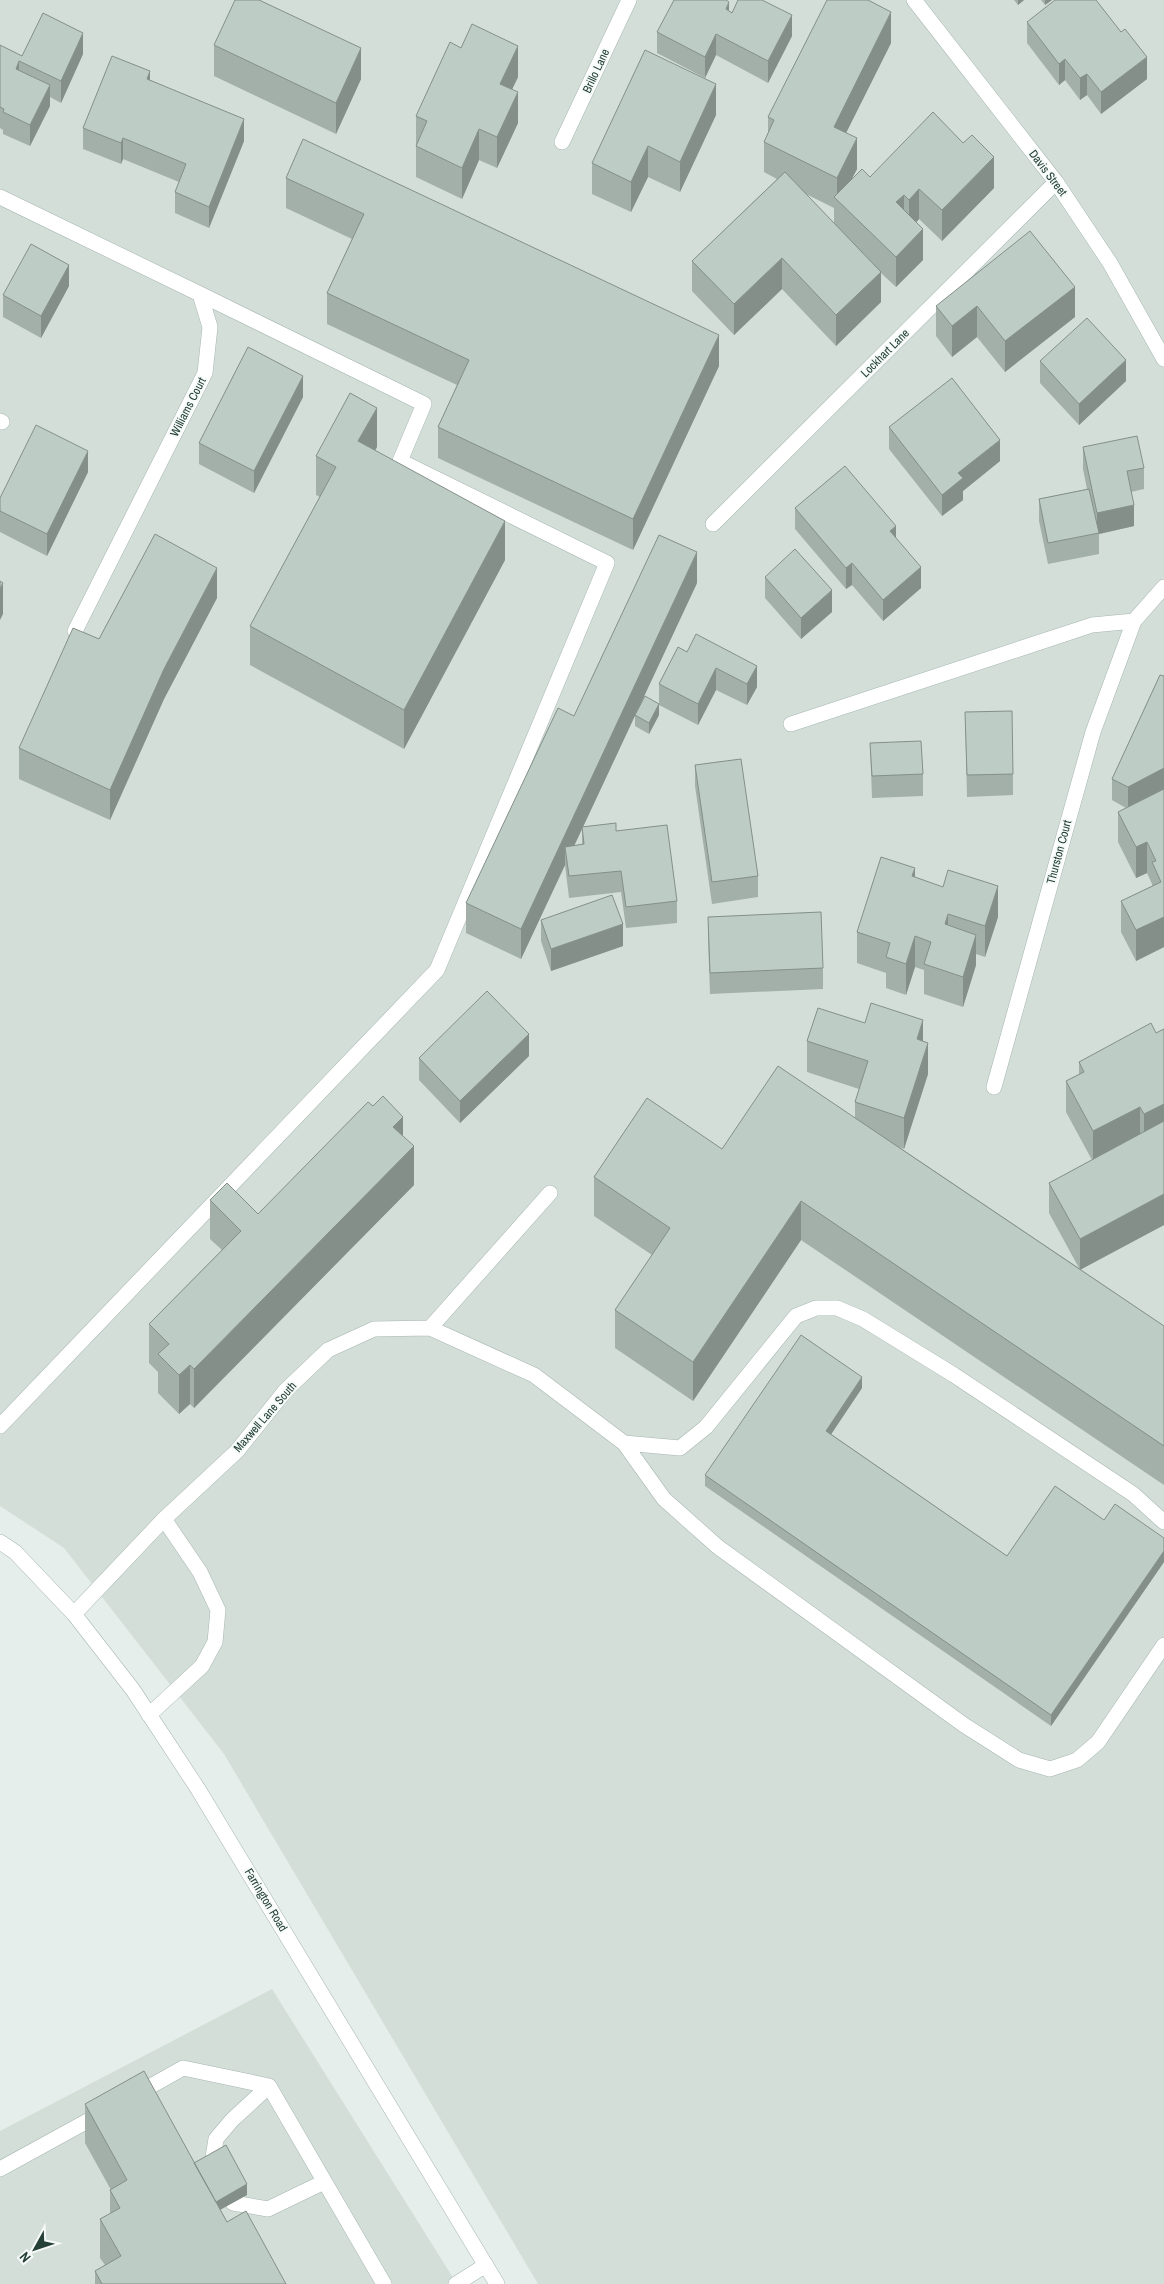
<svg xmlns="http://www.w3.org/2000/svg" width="1164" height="2284" font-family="'Archivo Narrow',sans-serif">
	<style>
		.built { fill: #d3ded9 }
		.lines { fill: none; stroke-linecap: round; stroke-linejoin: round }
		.minor-casing { stroke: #a7b6b1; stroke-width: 16 }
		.minor { stroke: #fff; stroke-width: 15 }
		.wall { fill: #a3afa9; fill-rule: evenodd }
		.shaded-wall { fill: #848f8a }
		.building { fill: #bdccc5; stroke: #848f8a }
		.labels { text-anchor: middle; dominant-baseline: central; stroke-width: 4; stroke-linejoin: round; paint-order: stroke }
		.street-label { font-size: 12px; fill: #244037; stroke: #f6faf8 }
	</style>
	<rect width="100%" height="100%" fill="#e5eeea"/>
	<path class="built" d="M0 0H1164V2284H538L224 1754 64 1548 0 1506Z
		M272 1989 457 2284H0V2131Z"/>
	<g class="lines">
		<defs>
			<path id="minor" d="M914 0 1056 182 1110 263 1164 359
				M562 142 629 0
				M0 197 200 294 210 327 205 373 75 631
				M0 421 2 422
				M713 524 1056 182
				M791 724 1092 625 1134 621
				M994 1087 1093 732 1134 621 1164 587
				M430 1328 550 1193
				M0 1426 437 970 607 563 400 461 424 404 200 294
				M624 1443 680 1448 706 1427 796 1316 816 1308H837L863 1319 954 1375 1133 1494 1164 1522
				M0 1542 15 1552 74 1614 133 1690 198 1789 497 2284
				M74 1614 164 1519 237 1451 285 1391 328 1350 374 1329 430 1328 534 1375 624 1443 664 1499 718 1547 964 1725 1019 1760 1050 1769 1077 1760 1098 1742 1164 1645
				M149 1715 202 1666 215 1642 218 1610 200 1572 164 1519
				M135 2095 183 2068 269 2086 384 2284
				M212 2164 216 2139 232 2120 269 2086
				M0 2169 102 2113
				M233 2203 268 2209 324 2182
				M456 2284 486 2265"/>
		</defs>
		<use href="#minor" class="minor-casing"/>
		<use href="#minor" class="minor"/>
	</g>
	<path class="wall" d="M1014 0H1024L1018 5Z
		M1041 0H1052L1045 5Z
		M729 11 792 36 768 83 716 55 705 78 657 53V32Z
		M1027 22 1147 79 1101 114 1087 95 1080 100 1065 80 1059 85 1027 43Z
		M891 43 846 133 857 169 852 178 870 177 994 188 942 241 919 219 916 223 923 260 896 287 881 273V302L836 346 782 289 734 335 692 291V261L777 179 764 172V142L768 133V117ZM806 194 834 208V223Z
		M0 45 22 56 83 54 61 103 50 97V106L30 146 3 134V130L0 128Z
		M214 45 361 79 336 134 214 76Z
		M518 77 512 89 518 123 497 168 479 160 462 199 416 177V116Z
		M150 80 244 141 209 228 175 213V192L179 182 123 159 121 164 83 149V128Z
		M716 115 680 192 648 177 631 212 592 194V163Z
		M286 178 719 366 633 550 438 458V427L457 385 327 324V293L352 239 286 208Z
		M69 286 41 338 3 317V295Z
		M1075 287V317L1005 372 977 337 952 357 936 336V306Z
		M1040 361 1126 381 1079 425 1040 383Z
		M303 397 254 493 199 464V443Z
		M889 427 1000 461 963 491V500L942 516 889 449Z
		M377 447 375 450 505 560 404 749 250 665V626L320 497 316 495V456Z
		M1083 447 1144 468V489L1131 492 1134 526 1099 534V554L1048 564 1039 521V499L1087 489 1083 469Z
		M88 472 47 556 0 532V498Z
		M795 508 896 537 921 588 883 621 852 585 846 589 795 529Z
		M765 577 832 612 801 639 765 598Z
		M697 583 583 827 616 831 677 901V923L626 928 621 892 569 898 565 865 521 959 466 933V903L574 716ZM582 829V845L574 846Z
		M217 598 164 699 110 820 19 779V748L99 639Z
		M678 647 757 687 747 705 716 690 698 725 659 705V715L649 734 635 726V715L659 703V684Z
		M1160 675 1164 947 1136 961 1121 932V901L1152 886V884L1147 873 1136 878 1118 842V812L1126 808 1112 800V779Z
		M965 712 1013 774V795L967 797Z
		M870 743 923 774V796L872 798Z
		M695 765 758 876V897L712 904 695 786Z
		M915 877 998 917 985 957 976 954V965L963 1007 924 994V970L915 967 906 995 886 988V973L857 963V932Z
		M708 917 823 968V989L710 994 708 938Z
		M541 920 623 946 551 971 541 941Z
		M1164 1029V1225L1080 1269 1164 1326V1485L801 1240 693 1401 615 1348V1310L652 1255 594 1216V1177L722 1149 855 1117V1102L859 1089 807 1072V1041H923L928 1074 904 1149 899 1147 1079 1268 1049 1213V1183L1092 1160 1066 1112V1081L1079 1074V1062L1156 1033Z
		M529 1056 460 1123 419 1080V1058Z
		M403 1136 414 1185 194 1408 190 1404 179 1414 158 1393V1372L149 1363V1324L222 1250 210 1239V1200L258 1214Z
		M862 1388 831 1434 1007 1556 1104 1520 1164 1538V1562L1051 1726 705 1486V1475Z
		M85 2104 194 2163 247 2195 220 2210 227 2222 286 2284H95V2271L105 2265 100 2258V2219L110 2214V2190H111L85 2143Z"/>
	<path class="shaded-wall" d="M1018 0H1024L1018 5Z
		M1045 0H1052L1045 5Z
		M729 2V23L726 9Z
		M891 12V43L834 157V127Z
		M792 15V36L768 83V61Z
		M83 33V54L61 103V81Z
		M716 34V55L705 78V57Z
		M518 46V77L500 115V84Z
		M361 48V79L336 134V103Z
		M1147 57V79L1101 114V92Z
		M1065 59V80L1059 85V64Z
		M19 61V82L16 69Z
		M150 71V93L147 79Z
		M1087 74V95L1080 100V78Z
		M716 84V115L680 192V162Z
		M50 85V106L30 146V125Z
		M518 92V123L497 168V137Z
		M244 119V141L209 228V207Z
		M479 129V160L462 199V168Z
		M123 138V159L121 164V143Z
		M857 138V169L840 202 837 199V178Z
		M648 146V177L631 212V182Z
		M994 157V188L942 241V210Z
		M919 189V219L909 230V200Z
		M904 195V225L896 202Z
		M923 229V260L896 287V257Z
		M782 258V289L734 335V304Z
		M69 265V286L41 338V316Z
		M881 272V302L836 346V315Z
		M1075 287V317L1005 372V341Z
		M977 306V337L952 357V326Z
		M719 335V366L633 550V519Z
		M1126 360V381L1079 425V404Z
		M303 376V397L254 493V471Z
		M377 408V447L358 480V441Z
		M1000 440V461L963 491V500L942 516V495L958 473Z
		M88 451V472L47 556V534Z
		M1134 505V526L1099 534V533H1097V513Z
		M505 521V560L404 749V710Z
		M896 526V547L890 531Z
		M697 552V583L567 861 565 847V865L521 959V929Z
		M852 563V585L846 589V568Z
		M921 567V588L883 621V600Z
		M217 568V598L164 699 110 820V790L164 669Z
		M3 583V614L0 620V589Z
		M832 590V612L801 639V618Z
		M757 666V687L747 705V684Z
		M716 668V690L698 725V704Z
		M659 704V715L649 734V723Z
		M1164 768V789L1128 808V787Z
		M1147 842V873L1136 878V847Z
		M915 868V899L912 876Z
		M998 886V917L985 957V926Z
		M948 914V945L945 924Z
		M1164 917V947L1136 961V930Z
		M623 924V946L551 971V949Z
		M976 935V965L963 1007V977Z
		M915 936V967L906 995V964Z
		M923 1020V1050L917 1039Z
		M529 1034V1056L460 1123V1101Z
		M928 1043V1074L904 1149V1118Z
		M1164 1104V1134L1144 1145V1114Z
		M1140 1107V1137L1093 1162V1131Z
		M403 1117V1155L393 1127Z
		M414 1146V1185L194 1408V1369Z
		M1164 1194V1225L1080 1270V1239Z
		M801 1201V1240L693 1401V1362Z
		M190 1365V1404L179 1414V1375Z
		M862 1377V1388L826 1442V1431Z
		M1164 1551V1562L1051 1726V1715Z
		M247 2184V2195L203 2219V2208Z"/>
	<path class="building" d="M235 0H259L361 48 336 103 214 45Z
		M674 0H726L729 2 726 9 732 13 738 0H762L792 15 768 61 716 34 705 57 657 32Z
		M827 0H868L891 12 834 127 857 138 837 178 764 142 774 120 768 117Z
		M1055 0H1096L1121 32 1125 29 1147 57 1101 92 1087 74 1080 78 1065 59 1059 64 1027 22Z
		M43 13 83 33 61 81 19 61 16 69 50 85 30 125 3 112 4 109 0 107V45L22 56Z
		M472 24 518 46 500 84 518 92 497 137 479 129 462 168 416 146 427 121 416 116 450 42 461 48Z
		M645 50 716 84 680 162 648 146 631 182 592 163Z
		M112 56 150 71 147 79 244 119 209 207 175 192 186 164 123 138 121 143 83 128Z
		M933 112 963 143 972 135 994 157 942 210 919 189 909 200 904 195 896 202 923 229 896 257 834 197 862 169 870 177Z
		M303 139 719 335 633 519 438 427 469 360 327 293 364 214 286 178Z
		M785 172 881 272 836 315 782 258 734 304 692 261Z
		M1030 231 1075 287 1005 341 977 306 952 326 936 306Z
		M31 244 69 265 41 316 3 295Z
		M1087 318 1126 360 1079 404 1040 361Z
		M248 347 303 376 254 471 199 443Z
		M952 378 1000 440 958 473 963 478 942 495 889 427Z
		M350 393 377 408 358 441 505 521 404 710 250 626 336 467 316 456Z
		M36 425 88 451 47 534 0 511V498Z
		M1137 436 1144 468 1127 471 1134 505 1097 513 1083 447Z
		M845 466 896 526 890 531 921 567 883 600 852 563 846 568 795 508Z
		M1089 489 1099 533 1048 543 1039 499Z
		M155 534 217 568 164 669 110 790 19 748 73 628 99 639Z
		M659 535 697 552 521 929 466 903 558 708 574 716Z
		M795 549 832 590 801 618 765 577Z
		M0 581 3 583 0 589Z
		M696 634 757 666 747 684 716 668 698 704 659 684 678 647 687 652Z
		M1160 675 1164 676V768L1128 787 1112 779Z
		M645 696 659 704 649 723 635 715Z
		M1012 711 1013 774 967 775 965 712Z
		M921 741 923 774 872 776 870 743Z
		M741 759 758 876 712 882 695 765Z
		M1164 789V917L1136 930 1121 901 1161 882 1152 862 1156 861 1147 842 1136 847 1118 812Z
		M616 823V831L667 825 677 901 626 907 621 871 569 876 565 847 584 844 582 827Z
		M881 857 915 868 912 876 943 887 948 870 998 886 985 926 948 914 945 924 976 935 963 977 924 964 931 942 915 936 906 964 886 957 890 943 857 932Z
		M612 895 623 924 551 949 541 920Z
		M821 912 823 968 710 973 708 917Z
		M487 991 529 1034 460 1101 419 1058Z
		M871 1003 923 1020 917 1039 928 1043 904 1118 855 1102 868 1061 807 1041 818 1008 865 1023Z
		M1151 1023 1156 1033 1164 1029V1104L1144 1114 1140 1107 1093 1131 1066 1081 1084 1072 1079 1062Z
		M778 1066 1164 1326V1446L801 1201 693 1362 615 1310 670 1228 594 1177 647 1098 722 1149Z
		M383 1096 403 1117 393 1127 414 1146 194 1369 190 1365 179 1375 158 1354 169 1344 149 1324 241 1231 210 1200 227 1183 258 1214 368 1102 373 1106Z
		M1164 1121V1194L1080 1239 1049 1183Z
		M801 1335 862 1377 826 1431 1007 1556 1055 1486 1104 1520 1115 1504 1164 1538V1551L1051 1715 705 1475Z
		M144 2071 227 2222 246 2211 286 2284H102L95 2271 121 2256 100 2219 120 2208 110 2190 127 2180 85 2104Z
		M226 2145 247 2184 216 2202 194 2163Z"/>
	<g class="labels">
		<g class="street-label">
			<text transform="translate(596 71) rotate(-65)">Brillo Lane</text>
			<text transform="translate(1048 173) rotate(53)">Davis Street</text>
			<text transform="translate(885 353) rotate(-45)">Lockhart Lane</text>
			<text transform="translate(188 407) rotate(-63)">Williams Court</text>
			<text transform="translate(1059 852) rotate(-75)">Thurston Court</text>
			<text transform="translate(265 1417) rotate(-49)">Maxwell Lane South</text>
			<text transform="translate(266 1900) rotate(59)">Farrington Road</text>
		</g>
	</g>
	<g transform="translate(35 2249) rotate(230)" stroke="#f6faf8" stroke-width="4" paint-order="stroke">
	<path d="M0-4L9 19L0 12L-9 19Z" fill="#244037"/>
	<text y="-8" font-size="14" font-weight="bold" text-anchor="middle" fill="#244037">N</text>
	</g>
</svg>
